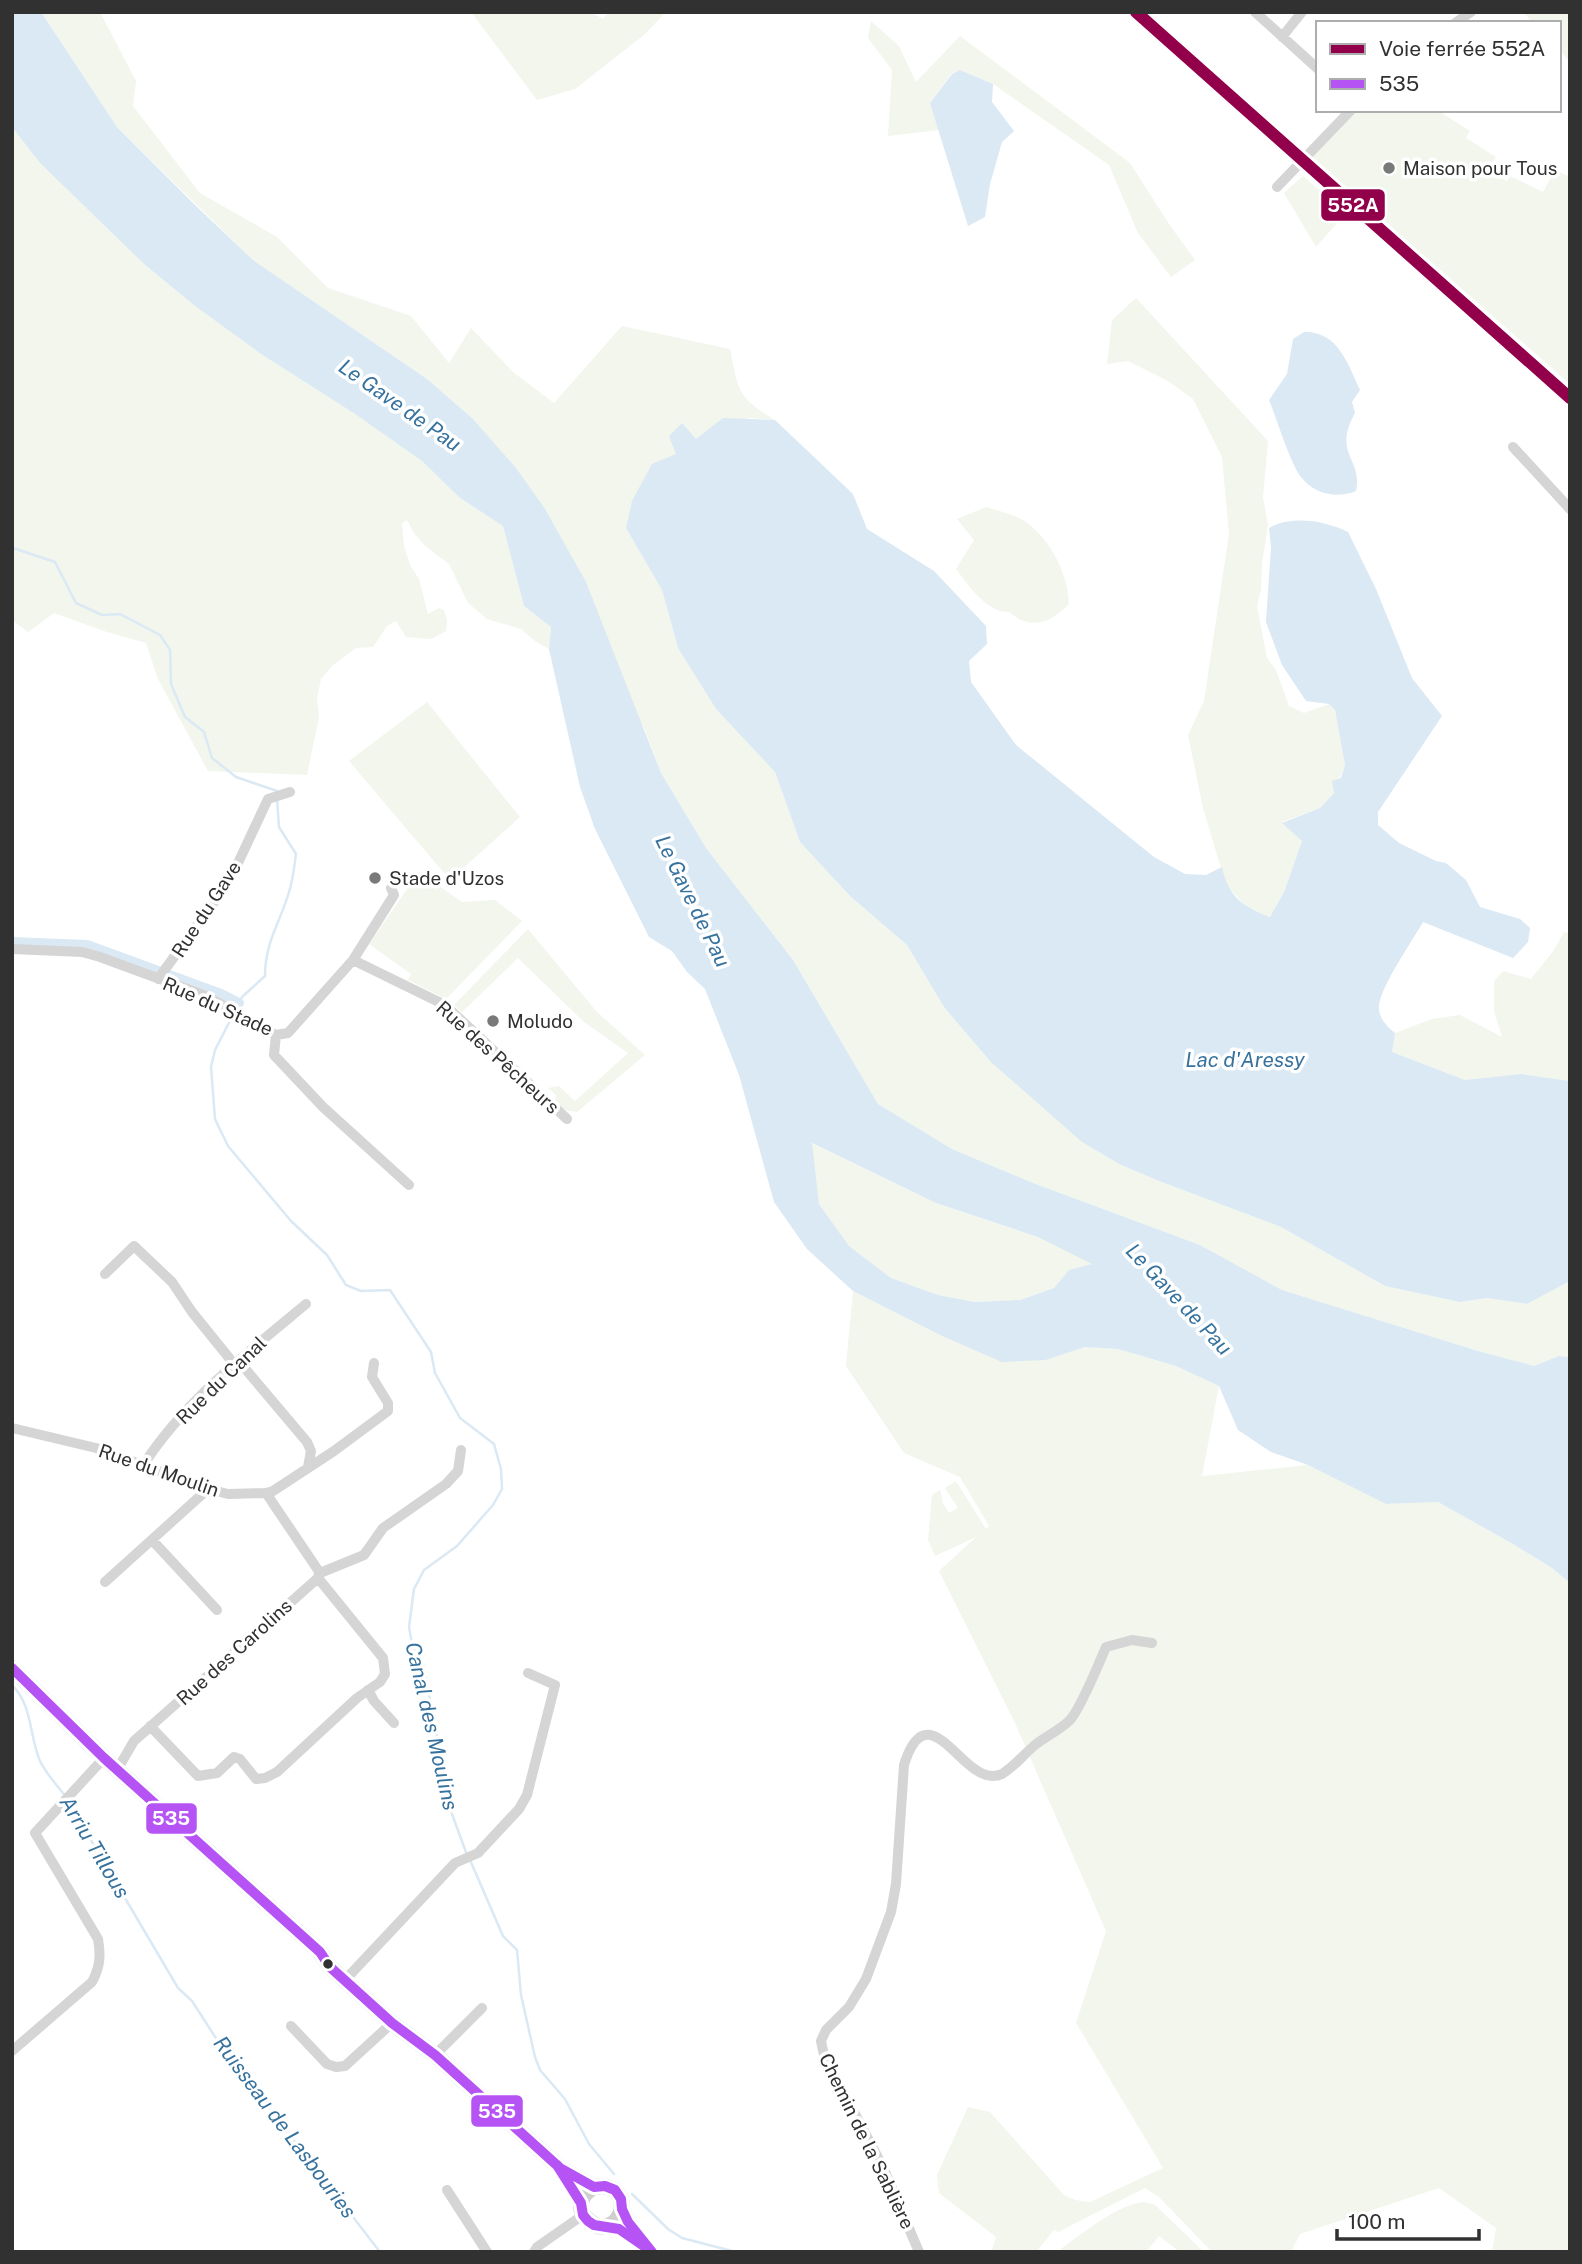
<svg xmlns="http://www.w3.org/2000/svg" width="1582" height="2264" font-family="'Public Sans',sans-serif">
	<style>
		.green { fill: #f2f6ed }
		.water { fill: #dae9f4; fill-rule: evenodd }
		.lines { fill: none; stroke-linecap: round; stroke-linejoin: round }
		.stream { stroke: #dae9f4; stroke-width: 2.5 }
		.canal { stroke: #dae9f4; stroke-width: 10 }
		.street { stroke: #d5d5d5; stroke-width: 10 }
		.secondary { stroke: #cfcfcf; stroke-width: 16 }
		.bus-1-casing { stroke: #fff; stroke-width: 16 }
		.bus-1 { stroke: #b553f5; stroke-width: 10 }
		.rail-1-casing { stroke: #fff; stroke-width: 18 }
		.rail-1 { stroke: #92004c; stroke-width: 12 }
		.poi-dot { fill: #797979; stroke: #fff; stroke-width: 2.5 }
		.bus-dot { fill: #313131; stroke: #fff; stroke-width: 2.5 }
		.labels { text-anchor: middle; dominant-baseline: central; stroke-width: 7; stroke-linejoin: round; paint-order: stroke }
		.poi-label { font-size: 19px; fill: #313131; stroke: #fff; text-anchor: start }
		.street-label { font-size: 19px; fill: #313131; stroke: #fff }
		.water-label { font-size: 21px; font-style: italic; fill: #36729d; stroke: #fff }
		.line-badge { stroke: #fff; stroke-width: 2.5 }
		.badge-label { font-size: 19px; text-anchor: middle; font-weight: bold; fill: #fff }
	</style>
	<rect width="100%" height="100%" fill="#fff"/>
	<path class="green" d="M41 12H100L136 81 133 106 200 193 277 237 328 288 411 316 449 363 471 328 513 372 554 403 622 326 730 349C739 392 736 396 775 420L749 418 696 440 681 424 676 454 626 528 662 590 678 648 716 709 775 772 800 842 850 896 907 945 944 1007 1082 1142 1119 1164 1159 1181 1281 1227 1385 1286 1460 1302 1487 1298 1527 1304 1570 1281V1357L1559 1356 1534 1366 1478 1351 1282 1290 1200 1245 1033 1183 952 1149 878 1104 793 960 706 848 661 773 645 730 472 418 427 379 253 260 117 127Z
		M471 12H590L603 19 609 12H666L644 35 575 89 537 100Z
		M1524 12H1570L1568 60 1559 50V23H1532Z
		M871 21 899 46 916 82 960 36 1130 163 1171 227 1195 260 1171 277 1138 233 1109 165 993 84 960 70 951 74 930 103 939 130 888 136 892 70 868 38Z
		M1357 110H1437L1470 131 1466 138 1496 157 1488 172 1507 181 1510 176 1543 192 1555 170 1570 177V384L1311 156Z
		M12 127 40 163 144 264 195 306 261 354 355 414 422 461 460 498 503 526 524 606 551 627 549 649 535 641 521 629 487 619 468 603 449 564 425 546 414 533 407 520 402 523 404 546 410 565 419 579 428 614 439 608 444 610 447 620 446 631 431 639 406 637 396 621 387 626 373 647 356 648 333 665 321 679 317 698 319 717 307 775 208 771 158 679 146 643 107 632 54 613 28 632 12 620Z
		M1303 176 1346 213 1316 247 1284 193Z
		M1136 298 1268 441 1263 497 1268 525 1262 564 1261 590 1257 606 1267 658 1276 670 1289 706 1304 713 1329 704 1335 710 1345 765 1334 793 1320 808 1282 822 1302 841 1284 892 1270 917 1249 909 1226 885 1203 808 1188 735 1204 701 1229 534 1222 457 1193 399 1168 381 1128 361 1107 364 1112 320Z
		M986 507C998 511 1013 514 1023 520 1050 538 1068 573 1069 604 1051 623 1031 631 1009 612 987 613 968 585 956 569L974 540 957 519Z
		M427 702 520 817 450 880 349 761Z
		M419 872 462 902 495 900 522 921 446 999 408 980 411 974 369 944Z
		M528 929 596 1011 645 1055 577 1112 565 1110 555 1101 556 1095 548 1088 559 1086 575 1101 628 1053 584 1022 518 958 462 1012 454 1005Z
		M1564 932 1570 934V1081L1521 1074 1465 1080 1392 1052 1395 1033 1432 1019 1460 1015 1502 1037 1494 1011V981L1503 971 1531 979 1554 950Z
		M811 1143 936 1203 1038 1237 1093 1264 1069 1270 1054 1288 1020 1300 975 1302 938 1295 891 1278 849 1246 819 1204Z
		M853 1291 940 1335 1046 1360 1085 1347 1118 1349 1176 1366 1219 1386 1202 1476 1308 1465 1386 1504 1438 1502 1513 1544 1552 1568 1570 1583V2252H1492L1496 2228 1439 2188 1300 2234 1291 2252H1212L1159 2197 1145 2188 1058 2232 1054 2230 1036 2252H991L996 2237 939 2193 937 2175 968 2107 990 2112 1064 2195 1075 2200 1090 2202 1163 2168 1076 2023 1106 1931 1015 1723 939 1571 976 1537 935 1556 928 1540 932 1495 940 1490 943 1503 949 1513 958 1508 945 1488 956 1481 986 1529 989 1526 960 1477 904 1453 846 1366Z
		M1144 2202 1155 2205 1204 2252H1180L1159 2236 1146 2252H1057C1079 2236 1117 2204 1144 2202Z"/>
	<path class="water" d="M12 12H41L117 127 195 205 253 260 427 379 472 418 516 468 545 509 586 582 661 773 706 848 793 960 878 1104 952 1149 1033 1183 1200 1245 1282 1290 1478 1351 1534 1366 1559 1356 1570 1357V1583L1552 1568 1513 1544 1438 1502 1386 1504 1308 1465 1271 1452 1238 1430 1219 1386 1176 1366 1118 1349 1085 1347 1046 1360 1002 1362 940 1335 853 1291 807 1249 774 1202 739 1075 705 989 687 972 672 951 649 937 595 829 580 787 549 649 551 627 524 606 503 526 460 498 422 461 355 414 261 354 195 306 144 264 40 163 12 127ZM812 1143 936 1203 1038 1237 1092 1264 1069 1270 1054 1288 1020 1300 975 1302 938 1295 891 1278 849 1246 819 1204Z
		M960 70 993 84 992 102 1014 131 1002 142 990 184 985 217 968 226 930 103 952 74Z
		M1304 332C1338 331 1348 364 1360 390L1352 402 1355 413C1332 455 1363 458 1356 491 1336 499 1314 494 1301 477 1291 465 1276 417 1269 400L1287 374 1293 339Z
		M723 418 775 420 853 494 867 529 934 571 986 626 987 644 969 661 971 682 1016 745 1154 857 1185 874 1206 875 1222 867C1228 896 1243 907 1270 917L1284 892 1302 841 1282 823 1320 808 1334 793 1332 781 1341 778 1345 765 1335 710 1329 704 1306 701 1282 665 1266 622 1271 547 1269 528C1292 515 1325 521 1348 532L1376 589 1412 678 1442 716 1378 812V825L1399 843 1436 861 1446 863 1466 880 1480 907 1520 919 1530 928 1528 942 1513 958 1423 922C1413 940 1380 987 1379 1006 1378 1017 1387 1027 1395 1033L1392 1052 1465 1080 1521 1074 1570 1081V1281L1527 1304 1487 1298 1460 1302 1385 1286 1281 1227 1159 1181 1119 1164 1082 1142 991 1062 944 1007 907 945 850 896 800 842 775 772 716 709 678 648 662 590 626 528 632 501 652 464 676 454 669 436 682 423 696 439Z"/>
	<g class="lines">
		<path class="stream" d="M12 545 13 548 55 562 76 603 102 615 120 614 160 635 170 650 171 684 185 717 204 732 212 758 236 777 277 791V793
			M236 1009 242 997 265 976C265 942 280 923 289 892 293 880 294 867 296 854L279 827 277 800
			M233 1015 215 1050 211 1067 215 1119 228 1146 291 1221 327 1255 346 1285 361 1291 390 1290 431 1352 435 1373 460 1418 494 1444 501 1469 502 1489 493 1505 457 1546 424 1570 414 1589 409 1627 412 1644 423 1664 452 1814 467 1855
			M12 1685C33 1706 29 1736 40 1761 46 1774 58 1786 66 1797
			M69 1803 178 1988 192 2001 221 2046 380 2252
			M470 1860 503 1936 517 1950 521 1995 535 2057 540 2070 565 2099 589 2144 614 2174
			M632 2194 668 2229 682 2238 736 2252"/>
		<path class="canal" d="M12 942 87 945 221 994 239 1003"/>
		<path class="street" d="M1255 12 1318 69
			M1455 23 1471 12
			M1282 37 1302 12
			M1277 187 1351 110
			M1513 447 1570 509
			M12 949 82 952 100 957 206 996 276 1035 288 1033 353 960 394 895 391 888
			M353 960 445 1005 567 1119
			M158 979 230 880 268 799 290 792
			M276 1035 274 1055 323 1107 409 1185
			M105 1274 134 1246 172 1282 192 1312 234 1364 242 1365 307 1442 311 1451 308 1467
			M12 1428 96 1448 208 1489 228 1494 266 1493 320 1573 364 1555 383 1528 446 1484 458 1471 461 1450
			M144 1464C186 1400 248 1352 306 1304
			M266 1493 273 1491 334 1451 388 1411V1403L372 1377 374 1363
			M152 1540 217 1610
			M105 1582 208 1489
			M368 1690 374 1701 394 1723
			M150 1726 198 1776 217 1773 234 1757 240 1759 256 1779 265 1778 277 1772 357 1698 380 1682 385 1674 383 1658 318 1578
			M117 1770 134 1741 318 1578 319 1573
			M345 1980 455 1863 478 1853 519 1809 527 1795 555 1685 528 1673
			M291 2026 327 2064 336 2067 345 2066 392 2023
			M12 2051 92 1982C100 1967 101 1956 98 1939L35 1833 104 1758
			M435 2055 482 2008
			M447 2190 487 2252
			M534 2252 537 2247 583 2215
			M919 2252 883 2167 824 2055 821 2041 826 2030 849 2007 866 1979 891 1912 896 1884 904 1765C927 1691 960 1776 992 1776 996 1776 998 1776 1002 1774 1014 1767 1024 1754 1035 1745 1045 1737 1060 1730 1070 1720 1082 1706 1098 1665 1106 1647L1132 1640 1152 1643"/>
		<path class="secondary" d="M12 1668 104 1758 320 1952 330 1967 392 2023 435 2055 560 2168 594 2187 605 2186 615 2190 621 2199 622 2209 628 2222 647 2248
			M594 2187C557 2207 609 2251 622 2209"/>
		<defs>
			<path id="bus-1" d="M12 1668 104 1758 320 1952 330 1967 392 2023 435 2055 560 2168 594 2187 605 2186 615 2190 621 2199 622 2209 628 2222 652 2252
				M557 2165 581 2203 583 2215 588 2221 594 2225 619 2229 648 2249"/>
		</defs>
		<use href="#bus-1" class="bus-1-casing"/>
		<use href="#bus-1" class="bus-1"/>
		<defs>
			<path id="rail-1" d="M1136 12 1570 398"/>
		</defs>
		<use href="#rail-1" class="rail-1-casing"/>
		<use href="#rail-1" class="rail-1"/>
	</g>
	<g class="poi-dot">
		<circle cx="1389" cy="168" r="7"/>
		<circle cx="375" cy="878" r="7"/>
		<circle cx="493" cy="1021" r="7"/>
	</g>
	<circle class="bus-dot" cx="328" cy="1964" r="6"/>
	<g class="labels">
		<g class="poi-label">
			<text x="1403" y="168">Maison pour Tous</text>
			<text x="389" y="878">Stade d'Uzos</text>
			<text x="507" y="1021">Moludo</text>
		</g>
		<g class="street-label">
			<text transform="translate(206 909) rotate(-57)">Rue du Gave</text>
			<text transform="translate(218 1006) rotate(24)">Rue du Stade</text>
			<text transform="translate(498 1057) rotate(42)">Rue des Pêcheurs</text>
			<text transform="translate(221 1380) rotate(-44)">Rue du Canal</text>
			<text transform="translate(159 1470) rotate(19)">Rue du Moulin</text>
			<text transform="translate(234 1652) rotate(-42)">Rue des Carolins</text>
			<text transform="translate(867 2141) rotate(64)">Chemin de la Sablière</text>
		</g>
		<g class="water-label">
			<text transform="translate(400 405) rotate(35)">Le Gave de Pau</text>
			<text transform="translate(693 901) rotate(64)">Le Gave de Pau</text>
			<text x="1245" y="1059">Lac d'Aressy</text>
			<text transform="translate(1179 1299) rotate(47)">Le Gave de Pau</text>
			<text transform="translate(432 1726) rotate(77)">Canal des Moulins</text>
			<text transform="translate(95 1847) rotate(59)">Arriu Tillous</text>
			<text transform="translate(285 2127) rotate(53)">Ruisseau de Lasbouries</text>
		</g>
	</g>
	<g class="line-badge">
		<rect x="1320" y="188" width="66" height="34" rx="7" fill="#92004c"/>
		<rect x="145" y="1802" width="53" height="33" rx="7" fill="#b553f5"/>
		<rect x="470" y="2094" width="54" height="34" rx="7" fill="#b553f5"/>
	</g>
	<g class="badge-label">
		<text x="1353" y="212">552A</text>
		<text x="171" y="1825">535</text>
		<text x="497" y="2118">535</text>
	</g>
	<rect width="1582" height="2264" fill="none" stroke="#313131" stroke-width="28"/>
	<rect x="1316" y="21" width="245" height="91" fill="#ffffff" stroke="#adadad" stroke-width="2"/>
	<rect x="1330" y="44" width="35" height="10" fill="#92004c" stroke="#adadad" stroke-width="2"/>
	<text x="1379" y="56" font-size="21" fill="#313131">Voie ferrée 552A</text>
	<rect x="1330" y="79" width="35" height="10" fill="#b553f5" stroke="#adadad" stroke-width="2"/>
	<text x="1379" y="91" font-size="21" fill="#313131">535</text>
	<path d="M1337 2229v10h142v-10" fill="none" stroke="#313131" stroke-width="3.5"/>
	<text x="1348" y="2229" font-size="21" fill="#313131" stroke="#ffffff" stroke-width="5" paint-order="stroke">100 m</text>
</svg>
